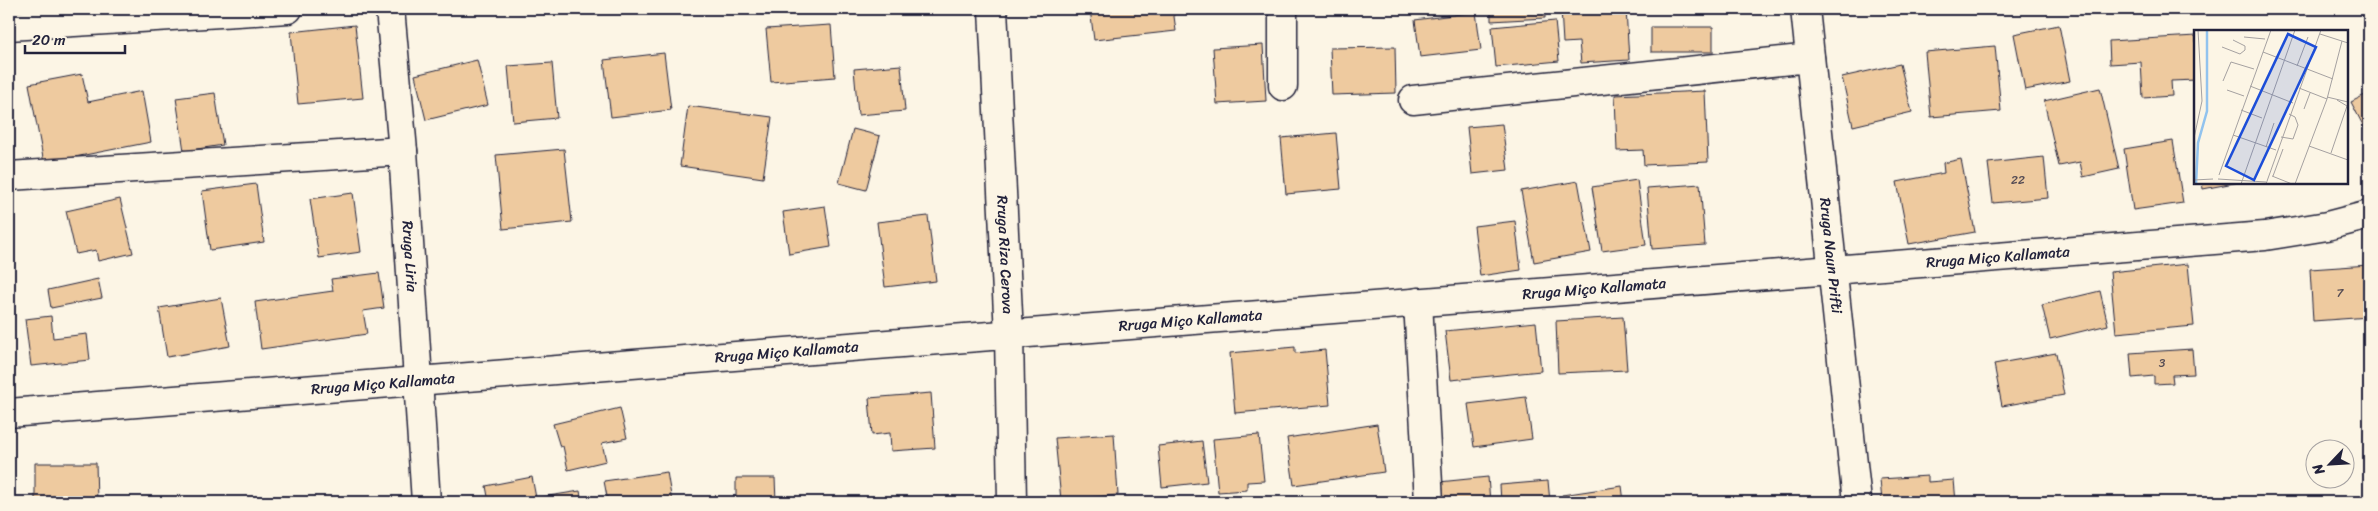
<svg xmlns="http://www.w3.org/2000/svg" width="2378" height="511" font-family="Sriracha,sans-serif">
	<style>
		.building { fill: #eeca9f; stroke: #22223b }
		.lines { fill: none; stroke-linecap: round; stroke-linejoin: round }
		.minor-casing { stroke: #22223b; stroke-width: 31 }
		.minor { stroke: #fcf5e5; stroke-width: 28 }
		.labels { text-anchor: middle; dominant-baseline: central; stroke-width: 4; stroke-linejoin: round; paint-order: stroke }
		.number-label { font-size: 12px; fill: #554c54 }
		.street-label { font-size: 15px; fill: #22223b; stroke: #fcf5e5 }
		.inset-river { fill: none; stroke: #92c3ee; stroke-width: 2.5 }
		.inset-road { fill: none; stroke: #a5a1a1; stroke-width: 1 }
		.view { fill: #1d4ed8; fill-opacity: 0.15; stroke: #1d4ed8; stroke-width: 2.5 }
		.inset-edge { fill: none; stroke: #22223b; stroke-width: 2.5 }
	</style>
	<rect width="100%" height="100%" fill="#fcf5e5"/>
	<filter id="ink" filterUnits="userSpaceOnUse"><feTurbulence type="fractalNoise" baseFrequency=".02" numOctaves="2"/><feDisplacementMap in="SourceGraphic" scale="10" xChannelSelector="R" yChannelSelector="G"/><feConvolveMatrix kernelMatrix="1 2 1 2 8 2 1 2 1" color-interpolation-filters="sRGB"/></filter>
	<g filter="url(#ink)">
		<path class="building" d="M1090 9H1173L1176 31 1094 40Z
			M1491 9H1545V18L1491 21Z
			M1561 9H1626L1629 60 1581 63 1579 42 1563 43Z
			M1476 12 1481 50 1420 57 1415 20Z
			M1555 21 1559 61 1496 67 1492 27Z
			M355 25 363 98 298 104 291 32Z
			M831 25 835 77 771 82 766 29Z
			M2059 25 2070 81 2025 90 2014 34Z
			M1651 27H1713V52H1651Z
			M2196 36V80L2171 81 2172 96 2143 98 2141 62 2110 64 2109 41Z
			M1263 45 1266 101 1217 104 1213 48Z
			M1995 46 2001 111 1931 117 1925 52Z
			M1395 47 1396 93 1332 95 1330 48Z
			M664 53 671 110 611 117 604 60Z
			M477 60 488 105 426 120 415 75Z
			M552 63 557 118 513 122 508 66Z
			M1900 64 1912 112 1853 126 1842 77Z
			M901 65 905 111 858 115 854 69Z
			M82 74 88 102 142 91 151 142 44 163 29 84Z
			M2100 88 2119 169 2083 177 2080 162 2059 166 2044 101Z
			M1705 91 1708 162 1644 165 1643 150 1617 151 1615 95Z
			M215 93 223 145 184 151 176 98Z
			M2369 93V129L2366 131 2351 102Z
			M688 106 772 117 763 178 680 166Z
			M1502 124 1508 170 1472 174 1467 127Z
			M853 129 880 136 866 190 839 183Z
			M1336 133 1341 189 1286 194 1281 138Z
			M2173 141 2183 203 2133 210 2124 149Z
			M564 149 572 222 503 229 496 155Z
			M2044 157 2048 198 1993 203 1988 163Z
			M1961 159 1975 232 1909 244 1897 182 1944 173 1943 163Z
			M1637 180 1646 245 1602 251 1592 187Z
			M1578 181 1591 252 1534 262 1521 191Z
			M2202 182H2239L2203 189Z
			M256 184 264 242 210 250 202 191Z
			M1700 184 1705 245 1652 249 1647 188Z
			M353 193 361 252 319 258 310 199Z
			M120 199 133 253 98 261 96 250 76 254 66 211Z
			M825 206 831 247 789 254 783 212Z
			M928 216 936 281 885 287 877 222Z
			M1515 221 1521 270 1480 276 1474 226Z
			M2188 264 2194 326 2116 333 2110 272Z
			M2369 265V317L2313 321 2310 269Z
			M379 273 384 308 363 311 367 334 261 349 255 302 333 291 331 279Z
			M98 279 102 298 51 308 48 290Z
			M2100 291 2108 325 2050 339 2042 305Z
			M221 298 230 346 167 357 159 308Z
			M51 316 53 338 87 334 90 360 31 366 25 319Z
			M1623 317 1627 370 1558 373 1556 321Z
			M1536 322 1541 371 1451 380 1445 331Z
			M1295 347V353L1325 350 1330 405 1235 413 1230 353Z
			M2192 349 2194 374 2172 375 2173 383 2154 384V376L2132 378 2130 353Z
			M2056 353 2064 395 2002 406 1994 364Z
			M931 393 935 448 891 451 890 433 872 435 869 398Z
			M1526 397 1532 439 1474 447 1468 404Z
			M620 408 627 438 602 443 606 461 568 470 563 446 560 447 553 424Z
			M1377 424 1384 472 1294 485 1287 438Z
			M1114 434 1118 495 1061 500 1055 438Z
			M1259 435 1264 481 1247 482V490L1218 492 1213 439Z
			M1202 441 1207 482 1162 487 1158 446Z
			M35 463H96L97 502H35Z
			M9 468 15 502H9Z
			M667 472 672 502H608L604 481Z
			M1928 476V482L1954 480 1956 502H1882L1880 479Z
			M532 477 536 498 580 491 582 502H489L486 486Z
			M1488 477 1490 502H1441L1439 482Z
			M736 478H775L776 502H736Z
			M1548 481 1550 502H1501L1500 485Z
			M1622 486 1624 502H1564L1562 495Z"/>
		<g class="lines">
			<defs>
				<g id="minor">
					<path id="s1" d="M390 9 403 151 426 502"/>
					<path id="s2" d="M993 9 1009 334 1012 502"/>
					<path d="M1283 9V86"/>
					<path id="s3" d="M1805 9 1857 502"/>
					<path d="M9 26 288 9"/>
					<path d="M1413 100 1810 58"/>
					<path d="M9 176 403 151"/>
					<path d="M1418 302 1429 502"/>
					<path id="s4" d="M9 413 2265 236 2327 226 2369 215"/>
				</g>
			</defs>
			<use href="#minor" class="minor-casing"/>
			<use href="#minor" class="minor"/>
		</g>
	</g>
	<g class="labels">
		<g class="number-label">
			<text x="2018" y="180">22</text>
			<text x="2340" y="293">7</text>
			<text x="2162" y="363">3</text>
		</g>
		<g class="street-label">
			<text stroke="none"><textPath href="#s1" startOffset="248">Rruga Liria</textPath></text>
			<text stroke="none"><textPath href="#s2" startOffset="246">Rruga Riza Cerova</textPath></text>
			<text stroke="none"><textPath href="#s3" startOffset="248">Rruga Naun Prifti</textPath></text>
			<text stroke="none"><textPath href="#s4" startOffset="1995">Rruga Miço Kallamata</textPath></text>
			<text stroke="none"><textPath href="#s4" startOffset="1590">Rruga Miço Kallamata</textPath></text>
			<text stroke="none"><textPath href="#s4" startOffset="1185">Rruga Miço Kallamata</textPath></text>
			<text stroke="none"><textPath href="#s4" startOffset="780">Rruga Miço Kallamata</textPath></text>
			<text stroke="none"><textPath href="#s4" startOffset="375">Rruga Miço Kallamata</textPath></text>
		</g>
	</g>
	<g transform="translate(2194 30)">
		<rect width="154" height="154" fill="#fcf5e5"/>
		<path class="inset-river" d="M2 154 4 113 13 81V0"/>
		<path class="inset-road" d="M126 4 154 13M50 7 71 9M39 10 51 16V20M28 17 46 24 51 20M69 22 139 49M103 36 114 7M29 51 37 32 60 39M56 56 99 73M105 58 133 69M33 60 50 66M133 67 154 72M110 79 116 63M47 80 68 88M39 105 82 120M87 107 99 109 104 95 101 87 95 84M0 108 8 71 4 0M115 116 154 130M72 117 80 93M137 123 153 76 143 70M25 145 77 0M78 146 98 154M79 146 89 119M24 149 72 152M0 150 19 149M47 154 101 0M72 154 127 0M101 154 133 69 148 11"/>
		<path class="view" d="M94 4 122 17 60 150 32 136Z"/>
		<rect width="154" height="154" class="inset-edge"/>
	</g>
	<rect width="2378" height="511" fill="none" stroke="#fcf5e5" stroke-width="30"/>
	<rect x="15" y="15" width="2348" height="481" fill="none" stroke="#22223b" stroke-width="2" filter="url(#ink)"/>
	<g transform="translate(2330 464) rotate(245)"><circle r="24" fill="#fcf5e5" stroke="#a5a1a1"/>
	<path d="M0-4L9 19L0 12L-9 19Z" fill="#22223b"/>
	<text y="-8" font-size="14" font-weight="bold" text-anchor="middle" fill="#22223b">N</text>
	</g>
	<path d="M25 45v8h100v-8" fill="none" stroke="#22223b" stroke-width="2.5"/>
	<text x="32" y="45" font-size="15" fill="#22223b" stroke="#fcf5e5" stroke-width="4" paint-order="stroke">20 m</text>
</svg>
